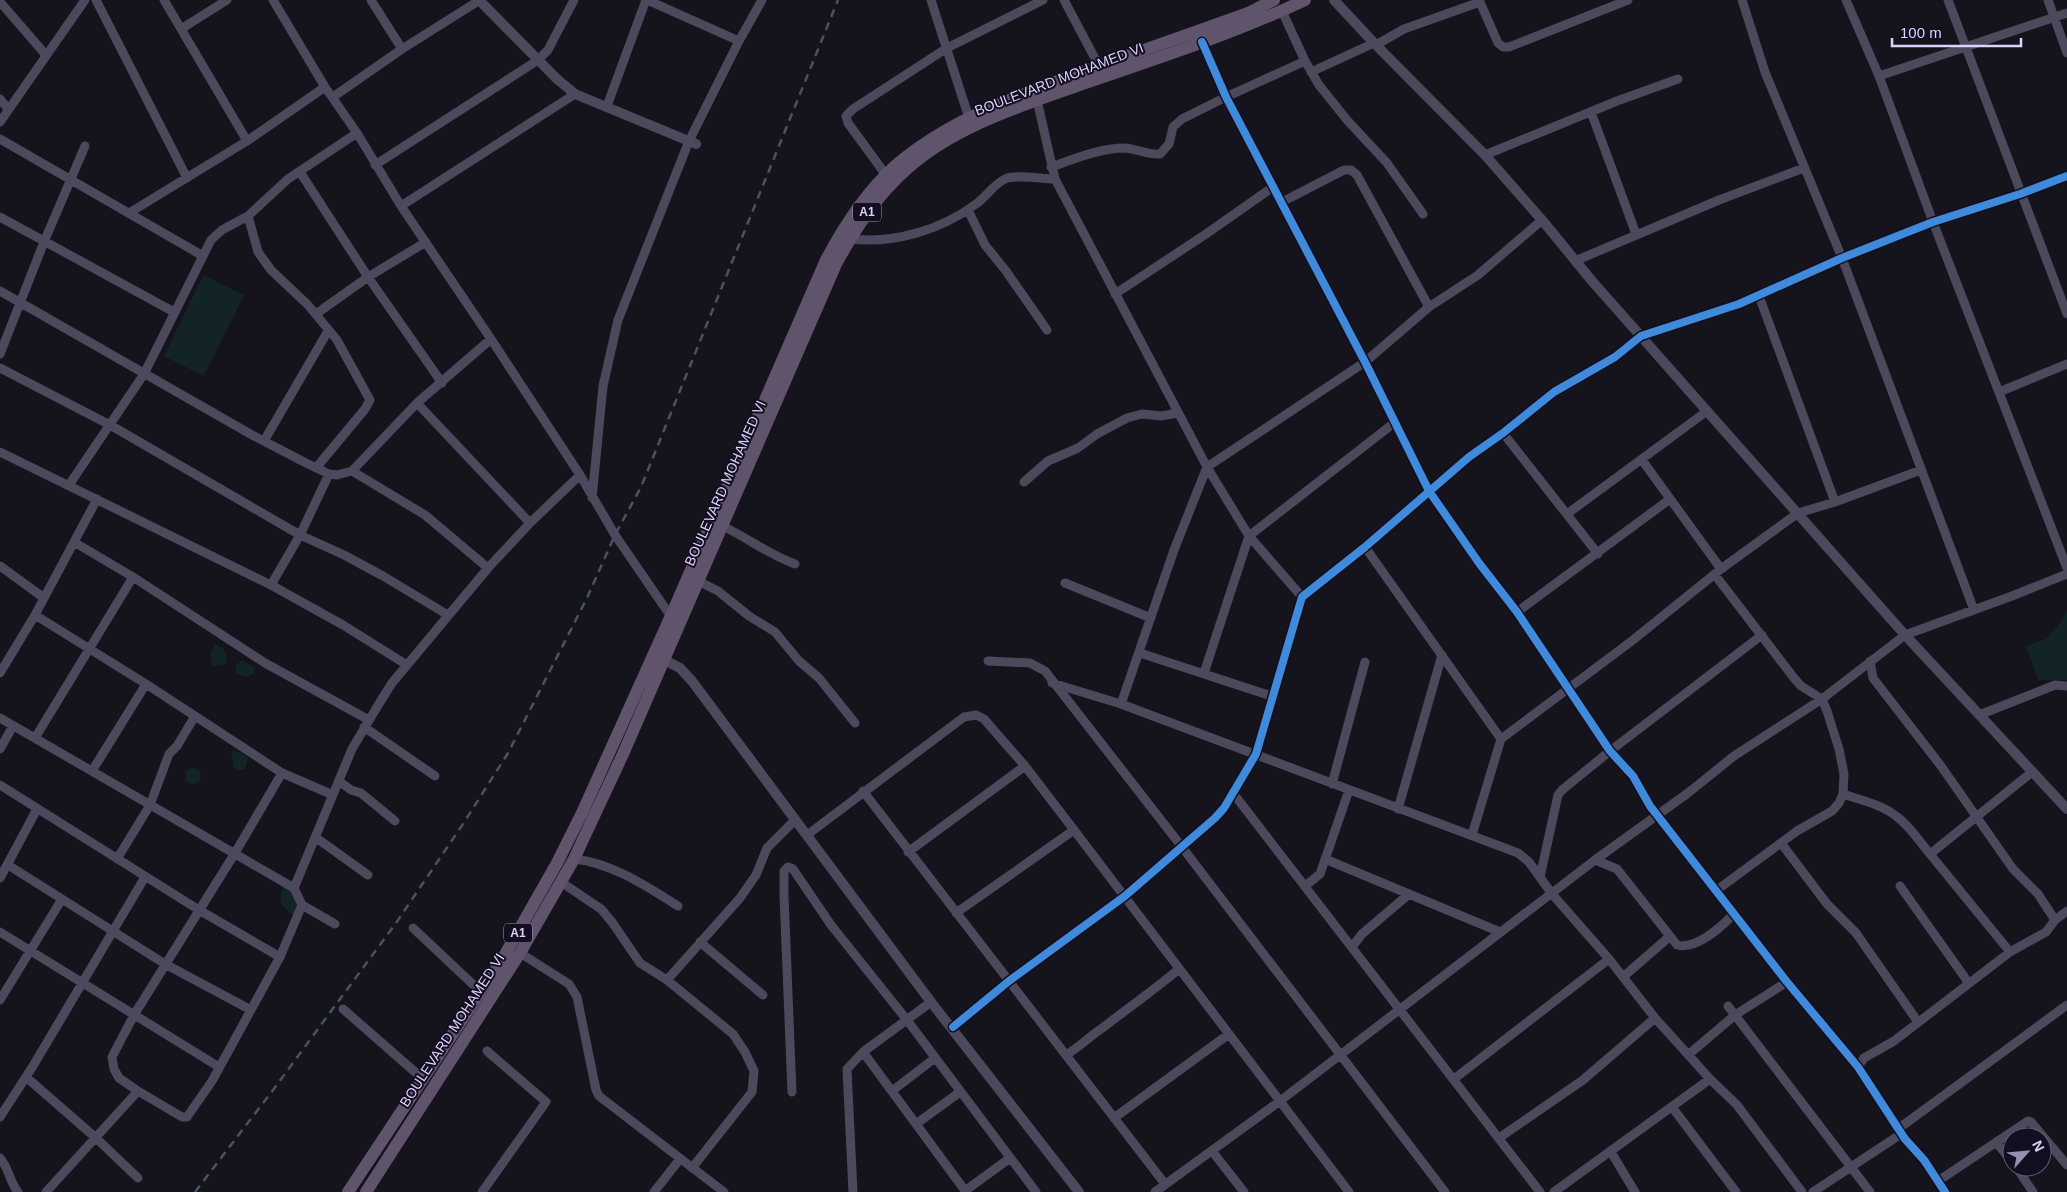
<svg xmlns="http://www.w3.org/2000/svg" width="2067" height="1192" font-family="Helvetica,sans-serif">
	<style>
		.green { fill: #132427 }
		.lines { fill: none; stroke-linecap: round; stroke-linejoin: round }
		.minor { stroke: #4b495b; stroke-width: 9 }
		.tertiary { stroke: #4b495b; stroke-width: 10 }
		.primary { stroke: #60536c; stroke-width: 12 }
		.rail { stroke: #455464; stroke-width: 2.5; stroke-dasharray: 8 6; stroke-linecap: butt }
		.cycleway-casing { stroke: #140f20; stroke-width: 11 }
		.cycleway { stroke: #408adc; stroke-width: 8 }
		.labels { text-anchor: middle; dominant-baseline: central; stroke-width: 4; stroke-linejoin: round; paint-order: stroke }
		.shield { fill: #140f20; stroke: #a098b9; stroke-width: 1 }
		.shield-label { font-size: 12px; font-weight: bold; fill: #dcd2fb }
		.street-label { font-size: 14px; fill: #dcd2fb; stroke: #140f20 }
	</style>
	<rect width="100%" height="100%" fill="#15131c"/>
	<path class="green" d="M203 275 244 295 204 376 164 356Z
		M2067 611V680H2038L2026 646 2046 639 2055 630Z
		M215 645 223 648 227 658 225 664 212 666 210 653Z
		M242 660 255 668 254 673 248 677 235 674 236 665Z
		M233 751 242 753 248 758 245 769 238 770 233 767 234 762 231 759Z
		M185 776a8 8 0 1 1 16 0a8 8 0 1 1-16 0Z
		M284 885 292 890 298 907 294 916C280 904 278 903 284 885Z"/>
	<g class="lines">
		<path class="minor" d="M96 0 187 178
			M164 0 247 141
			M273 0 325 87 357 133 401 206 491 339 580 475 615 535 674 621
			M371 0 402 49
			M647 0 739 41
			M931 0 969 118
			M1064 0 1099 66
			M1479 0 1498 43 1503 47H1509L1628 0
			M1742 0 1765 72 1842 258 1974 610
			M1846 0 1879 76 1933 222 2067 568
			M1948 0 2067 314
			M2048 0 2067 53
			M0 2 46 55
			M1282 11 1305 61 1319 85 1347 120 1387 163 1423 214
			M181 29 227 0
			M1202 42 1226 97 1365 362 1429 491 1479 563 1517 612 1610 751 1633 776 1650 806 1787 982 1858 1067 1905 1139 1924 1160 1945 1192
			M1376 45 1404 29 1480 2
			M1311 72 1374 43
			M1879 76 2067 13
			M333 97 402 49 480 0
			M0 99 8 109
			M1037 100 1055 179 1207 467 1249 536 1302 597
			M607 106 646 0
			M1591 112 1636 234
			M0 122 85 0
			M0 139 203 256
			M1485 155 1617 101 1678 79
			M375 165 538 60 548 50 574 0
			M1051 167C1074 159 1100 148 1125 148 1137 149 1148 155 1160 154L1169 144 1173 127 1182 119 1226 97 1305 61
			M300 172 368 277 442 383
			M886 175 848 123 846 116 853 109 947 48 1043 0
			M1282 202 1344 170H1351L1357 175 1429 307
			M401 206 575 94
			M968 210 985 245 1006 271 1047 330
			M129 213 247 141 325 87
			M248 216 258 252 271 270 308 305 337 340 370 400 365 409 316 468
			M0 217 174 312
			M850 239C894 244 941 230 976 204 986 197 994 184 1005 179 1016 174 1042 179 1055 179
			M1575 261 1719 200 1804 168
			M0 291 254 436 306 463 329 474 337 475 352 471 417 403 491 339
			M1115 294 1206 234 1273 187
			M1759 296 1835 502
			M316 314 368 277 426 242
			M0 354 44 242 85 146
			M0 368 110 425 300 535 344 555 383 576 448 615
			M1999 392 2067 364
			M417 403 530 523
			M1503 433 1598 554
			M264 441 328 331
			M0 452 271 585 343 625 407 665
			M1642 460 1721 569
			M352 471 425 515 488 568
			M1024 482 1048 461 1078 448 1097 434 1127 418 1142 414 1161 416 1178 413
			M69 485 144 374 211 240 222 230 248 216 288 179 357 133
			M592 498 603 386 618 320 689 141 739 41 762 0
			M1567 514 1707 411
			M722 526C747 537 769 555 795 564
			M74 542 133 577 265 663 369 720
			M1365 547 1501 739
			M0 566 44 598
			M1715 575 1794 678 1801 686 1822 699 1827 711 1839 749 1844 774 1843 794 1839 803 1832 811 1797 831 1717 890
			M698 581 718 591 749 616 775 632 799 661 819 678 855 723
			M1065 583 1151 618
			M271 585 300 535 329 474
			M1517 612 1670 499
			M35 615 146 684 282 773 333 795
			M1140 653 1274 697
			M988 661 1030 663 1045 671 1182 847 1445 1192
			M1870 661 1873 678 1941 766 2013 869 2038 894 2055 920
			M0 673 35 615 97 499
			M1204 673 1249 536 1394 423
			M1052 683 1121 704 1518 853 1529 862 1552 894 1609 959 1655 1018 1710 1079 1737 1105 1802 1192
			M1121 704 1174 550 1207 467 1365 362 1429 307 1478 275 1542 220
			M1979 715 2055 685 2067 686
			M0 718 294 888
			M364 727 435 776
			M35 738 133 577
			M0 749 13 726
			M92 771 146 684
			M339 781 351 790 361 793 395 821
			M1332 784 1365 662
			M0 785 199 910 280 957
			M863 791 1165 1184
			M1233 793 1540 1192
			M1843 794C1860 800 1881 804 1896 816 1910 826 1919 841 1930 854L2032 772
			M1398 809 1442 655
			M807 835 964 717 976 715 984 719 1025 766 1074 830 1349 1192
			M1472 835 1501 739 1633 640 1721 569 1798 513 1835 502 1921 470
			M315 837 368 875
			M1781 843 1827 904 1856 933 1918 1022
			M908 852 1025 766
			M1930 854 2010 952
			M117 859 150 805 169 754 177 746 195 716
			M574 859C612 863 646 886 678 906
			M1325 859 1500 932
			M1595 860 1617 869 1677 945C1697 950 1721 927 1734 914
			M8 865 165 964 251 1010
			M1540 877 1558 795 1562 790 1610 751 1762 635
			M0 878 37 809
			M561 882 601 909 612 922 640 963 667 980 733 1034 745 1052 754 1071 752 1092 692 1168
			M1305 886 1320 874 1349 790
			M1900 886 1968 982
			M302 905 335 924
			M956 913 1074 830
			M413 928 481 992
			M0 932 219 1067
			M700 942 763 995
			M1352 947 1362 934 1409 894
			M520 953 569 984 577 997 596 1090 599 1096 724 1192
			M1623 977 1669 937
			M667 980 740 898 756 875 767 848 795 820
			M0 1000 62 899
			M1728 1006 1870 1192
			M343 1009 423 1079
			M953 1027 1009 981 1125 896 1215 818 1224 808 1256 754 1302 597 1365 547 1469 457 1503 433 1554 392 1615 357 1641 336 1739 304 1842 258 1933 222 2020 194 2067 176
			M863 1052 966 1192
			M1066 1055C1079 1047 1089 1037 1101 1029 1127 1009 1154 990 1179 969
			M1688 1055 1735 1015 1787 982
			M1858 1067 1864 1058 1894 1041 2010 952 2046 932 2055 920 2067 911
			M26 1077 96 1138 138 1178
			M1454 1079 1609 959
			M138 1091 119 1078 114 1069 112 1057 134 1015 235 853 282 773
			M892 1091 935 1058
			M792 1092 784 896V871L788 867 793 869 831 925 907 1020 1036 1192
			M1672 1107 1736 1192
			M0 1117 33 1066 145 877
			M1114 1118 1229 1034
			M916 1124 960 1092
			M1898 1129 2067 1005
			M1499 1138 1583 1080 1655 1018
			M1996 1142 2012 1162
			M1212 1151 1244 1192
			M1611 1152 1635 1192
			M0 1158C9 1168 9 1181 18 1192
			M2016 1167 2033 1192
			M1938 1181 2028 1121 2031 1122 2067 1165
			M965 1191 1010 1158
			M46 1192 138 1091 182 1117H187L212 1081 280 957 302 905 294 888 352 749 380 702 392 683 488 568 530 523 580 475
			M482 1192 546 1102 487 1051
			M654 1192 680 1159
			M853 1192 847 1069 863 1052 931 1002
			M1155 1192 1280 1101 1595 860 1688 793 1734 756 1822 699 1905 635 2012 596 2067 574
			M1554 1192 1710 1079
			M1813 1192 1901 1134"/>
		<path class="tertiary" d="M479 0 557 79 575 94 696 144
			M1334 0 1374 43 1485 155 1542 220 1592 281 1905 635 2067 809
			M659 657 680 668 692 681 931 1002 1079 1192"/>
		<path class="primary" d="M348 1192 503 958 557 863 582 813 670 618 826 260C844 226 866 192 895 166 947 121 1014 97 1077 74 1134 53 1191 34 1248 13L1274 0
			M366 1192 520 953 574 859 623 754 836 264C856 228 876 196 908 168 954 127 1018 107 1074 87 1152 60 1231 35 1305 0"/>
		<path class="rail" d="M195 1192 276 1086 396 923 463 824 508 753 587 598 615 535 641 487 838 0"/>
		<defs>
			<path id="cycleway" d="M1202 42 1226 97 1365 362 1429 491 1479 563 1517 612 1610 751 1633 776 1650 806 1787 982 1858 1067 1905 1139 1924 1160 1945 1192
				M953 1027 1009 981 1125 896 1215 818 1224 808 1256 754 1302 597 1365 547 1469 457 1503 433 1554 392 1615 357 1641 336 1739 304 1842 258 1933 222 2020 194 2067 176"/>
		</defs>
		<use href="#cycleway" class="cycleway-casing"/>
		<use href="#cycleway" class="cycleway"/>
	</g>
	<g class="labels">
		<g class="shield">
			<rect x="853" y="202.5" width="28" height="19" rx="4"/>
			<rect x="504" y="923.5" width="28" height="19" rx="4"/>
		</g>
		<g class="shield-label">
			<text x="867" y="212">A1</text>
			<text x="518" y="933">A1</text>
		</g>
		<g class="street-label">
			<text transform="translate(1059 79) rotate(-21)">BOULEVARD MOHAMED VI</text>
			<text transform="translate(725 483) rotate(-66)">BOULEVARD MOHAMED VI</text>
			<text transform="translate(452 1030) rotate(-57)">BOULEVARD MOHAMED VI</text>
		</g>
	</g>
	<g transform="translate(2027 1152) rotate(63)"><circle r="24" fill="#140f20" stroke="#645d78"/>
	<path d="M0-4L9 19L0 12L-9 19Z" fill="#968fad"/>
	<text y="-8" font-size="14" font-weight="bold" text-anchor="middle" fill="#dcd2fb">N</text>
	</g>
	<path d="M1892 38v8h129v-8" fill="none" stroke="#dcd2fb" stroke-width="2.5"/>
	<text x="1900" y="38" font-size="15" fill="#dcd2fb" stroke="#140f20" stroke-width="4" paint-order="stroke">100 m</text>
</svg>
